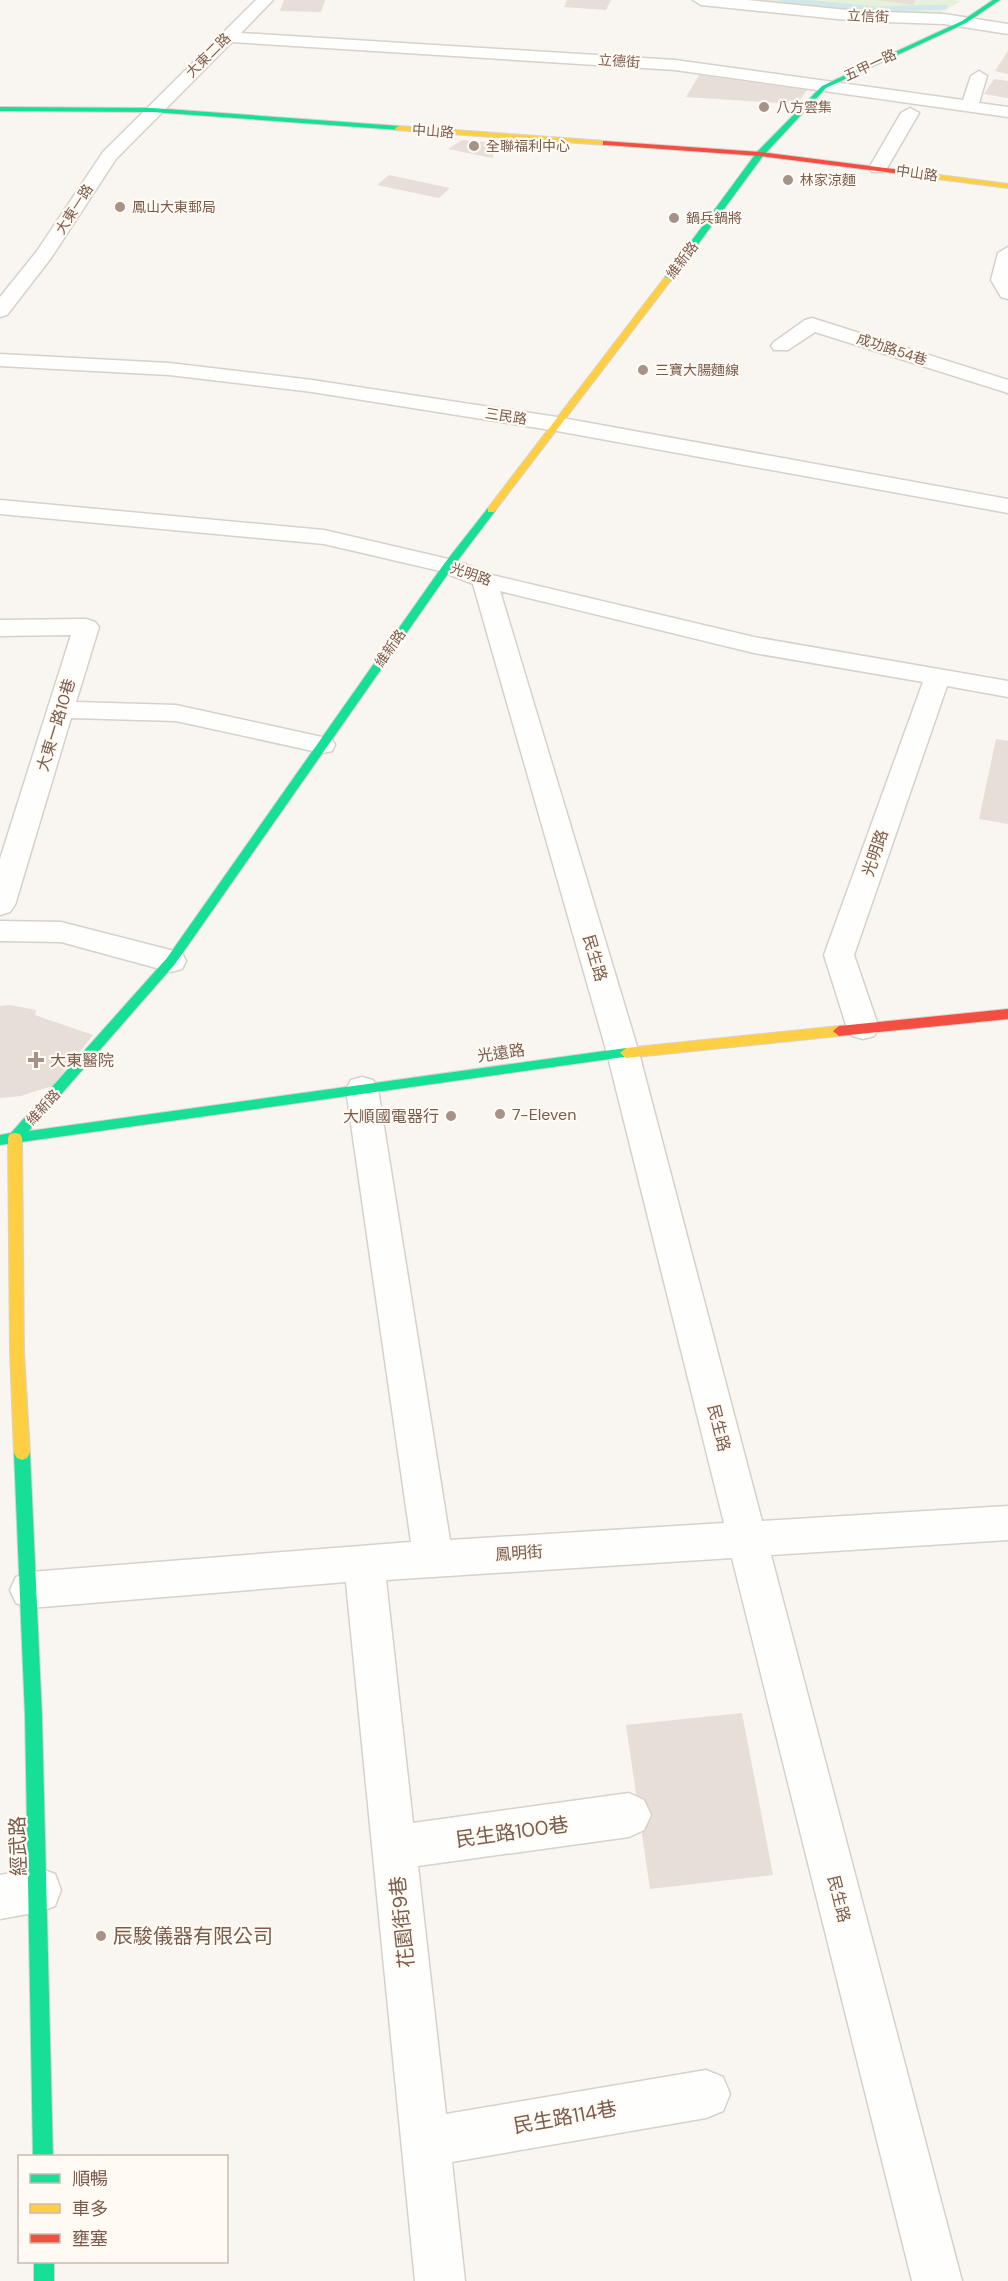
<svg xmlns="http://www.w3.org/2000/svg" width="1008" height="2281" font-family="'DM Sans','Noto Sans TC',sans-serif">
	<style>
		.green { fill: #e7f0db }
		.lines { fill: none; stroke-linecap: round; stroke-linejoin: round }
		.stream { stroke: #d0e8ea; stroke-width: 5 }
		.building { fill: #e6ded7 }
		.street-casing { stroke: #d7d1cb; stroke-width: 3 }
		.fast-casing { stroke: #d9d2cb; stroke-width: 2 }
		.slow-casing { stroke: #d9d2cb; stroke-width: 2 }
		.jam-casing { stroke: #d9d2cb; stroke-width: 2 }
		.street { fill: #fefefd; fill-rule: evenodd }
		.fast { fill: #16e098; fill-rule: evenodd }
		.slow { fill: #ffcf43; fill-rule: evenodd }
		.jam { fill: #f24e42; fill-rule: evenodd }
		.poi-dot { fill: #a69286; stroke: #fffaf3; stroke-width: 2 }
		.labels { text-anchor: middle; dominant-baseline: central; stroke-width: 4.5; stroke-linejoin: round; paint-order: stroke }
		.far-street-label { font-size: 14px; fill: #7a5c4d; stroke: #fffaf3 }
		.far-poi-label { font-size: 14px; fill: #7a5c4d; stroke: #fffaf3; text-anchor: start }
		.street-label { font-size: 16px; fill: #7a5c4d; stroke: #fffaf3 }
		.poi-label { font-size: 16px; fill: #7a5c4d; stroke: #fffaf3; text-anchor: start }
		.near-street-label { font-size: 20px; fill: #7a5c4d; stroke: #fffaf3 }
		.near-poi-label { font-size: 20px; fill: #7a5c4d; stroke: #fffaf3; text-anchor: start }
	</style>
	<rect width="100%" height="100%" fill="#f9f5f0"/>
	<path class="green" d="M723 0H951L961 1 932 17 870 15Z"/>
	<g class="lines">
		<path class="stream" d="M783 0 877 9 945 7"/>
	</g>
	<path class="building" d="M284 0H325L321 12 280 11Z
		M567 0H611L606 10 564 7Z
		M878 0H916L913 5Z
		M1008 51V74L995 71Z
		M699 75 807 90 797 104 686 97Z
		M994 79 1008 81V98L984 94Z
		M462 140 495 143 493 158 448 149Z
		M389 175 450 188 439 198 377 185Z
		M996 739 1008 741V824L979 819Z
		M10 1005 36 1010 35 1015 93 1035 52 1086 21 1096 0 1098V1006Z
		M742 1713 773 1875 650 1889 626 1725Z"/>
	<g class="lines">
		<defs>
			<path id="street" d="M256 0H273L241 33 675 60 963 100 971 76 979 71 987 76 979 103 1008 107V117L675 70 232 42 116 159 51 258 7 315 0 317V297L37 251 103 152Z
				M693 0H747L857 11 944 14 1008 24V34L944 24 857 21 701 5Z
				M910 108 919 113 887 168 884 172H872L869 168 901 113Z
				M1008 247V299L1001 297 991 280 998 253Z
				M812 318 1008 380V393L815 332 788 350H774L771 346 774 342 805 320Z
				M0 354 169 363 312 380 557 417 1008 499V513L557 431 312 392 169 375 0 366Z
				M0 500 324 530 457 561 492 575 754 637 1008 681V697L947 686 854 955 879 1028 874 1036 863 1039 852 1036 847 1028 824 955 923 682 754 653 500 591 639 1053 762 1521 1008 1506V1540L771 1555 962 2281H912L732 1558 386 1580 413 1823 629 1793 644 1800 651 1815 644 1830 629 1837 418 1866 446 2114 706 2070 723 2077 730 2094 723 2111 706 2118 452 2162 465 2281H415L346 1582 30 1608 16 1603 10 1590 16 1577 30 1572 411 1542 346 1089 351 1080 362 1077 373 1080 378 1089 450 1540 724 1523 607 1053 473 584 440 571 324 544 0 514Z
				M86 619 95 622 99 627 76 702 176 705 322 737 332 739 335 745 332 751 322 753 176 721 71 718 15 905 10 912 0 915V859L71 635 0 636V620Z
				M0 921 61 922 182 953 186 961 182 969 171 972 61 942 0 941Z
				M39 1868 55 1874 61 1890 55 1906 39 1912 0 1919V1875Z"/>
			<path id="fast" d="M993 0H1000L966 23 826 88 763 156 671 281H665V277L757 152 822 86 962 21Z
				M0 107 152 108 399 126 403 128 399 130 152 112 0 111Z
				M488 508 496 510 452 568 175 964 29 1131 626 1048 631 1050 632 1053 631 1056 0 1145V1135L11 1133 167 958 444 564Z
				M22 1446 27 1448 30 1453 42 1716 53 2156H33L25 1716 14 1453 17 1448Z
				M34 2262H54V2281H34Z"/>
			<path id="slow" d="M399 126 606 141 610 143 606 145 396 130 395 128Z
				M901 170 1008 184V188L898 174 897 172Z
				M665 277 672 279 494 512H488V508Z
				M839 1026 845 1031 839 1036 626 1058 620 1053 626 1048Z
				M15 1133 20 1134 22 1138 24 1352 30 1453 27 1458 22 1460 17 1458 14 1453 10 1352 8 1138 10 1134Z"/>
			<path id="jam" d="M603 141 760 152 901 170 905 172 901 174 760 156 606 145H603Z
				M1008 1009V1019L839 1036 833 1031 839 1026Z"/>
		</defs>
		<use href="#street" class="street-casing"/>
		<use href="#fast" class="fast-casing"/>
		<use href="#slow" class="slow-casing"/>
		<use href="#jam" class="jam-casing"/>
		<use href="#street" class="street"/>
		<use href="#fast" class="fast"/>
		<use href="#slow" class="slow"/>
		<use href="#jam" class="jam"/>
	</g>
	<g class="poi-dot">
		<circle cx="764" cy="107" r="6"/>
		<circle cx="474" cy="146" r="6"/>
		<circle cx="788" cy="180" r="6"/>
		<circle cx="120" cy="207" r="6"/>
		<circle cx="674" cy="218" r="6"/>
		<circle cx="643" cy="370" r="6"/>
		<path d="M33 1051h6v6h6v6h-6v6h-6v-6h-6v-6h6z"/>
		<circle cx="500" cy="1114" r="6"/>
		<circle cx="451" cy="1116" r="6"/>
		<circle cx="101" cy="1936" r="6"/>
	</g>
	<g class="labels">
		<g class="far-street-label">
			<text transform="translate(868 16) rotate(3)">立信街</text>
			<text transform="translate(208 55) rotate(-45)">大東二路</text>
			<text transform="translate(619 61) rotate(4)">立德街</text>
			<text transform="translate(870 65) rotate(-25)">五甲一路</text>
			<text transform="translate(433 131) rotate(4)">中山路</text>
			<text transform="translate(917 173) rotate(8)">中山路</text>
			<text transform="translate(74 209) rotate(-57)">大東一路</text>
			<text transform="translate(682 260) rotate(-53)">維新路</text>
			<text transform="translate(892 349) rotate(18)">成功路54巷</text>
			<text transform="translate(506 416) rotate(9)">三民路</text>
			<text transform="translate(471 574) rotate(19)">光明路</text>
			<text transform="translate(390 648) rotate(-55)">維新路</text>
			<text transform="translate(43 1107) rotate(-48)">維新路</text>
		</g>
		<g class="far-poi-label">
			<text x="776" y="107">八方雲集</text>
			<text x="486" y="146">全聯福利中心</text>
			<text x="800" y="180">林家涼麵</text>
			<text x="132" y="207">鳳山大東郵局</text>
			<text x="686" y="218">鍋兵鍋將</text>
			<text x="655" y="370">三寶大腸麵線</text>
		</g>
		<g class="street-label">
			<text transform="translate(56 725) rotate(-73)">大東一路10巷</text>
			<text transform="translate(875 853) rotate(-71)">光明路</text>
			<text transform="translate(595 958) rotate(74)">民生路</text>
			<text transform="translate(501 1053) rotate(-8)">光遠路</text>
			<text transform="translate(719 1428) rotate(76)">民生路</text>
			<text transform="translate(519 1553) rotate(-4)">鳳明街</text>
			<text transform="translate(839 1899) rotate(76)">民生路</text>
		</g>
		<g class="poi-label">
			<text x="50" y="1060">大東醫院</text>
			<text x="512" y="1114">7-Eleven</text>
			<text x="439" y="1116" text-anchor="end">大順國電器行</text>
		</g>
		<g class="near-street-label">
			<text transform="translate(512 1832) rotate(-8)">民生路100巷</text>
			<text transform="translate(18 1846) rotate(-92)">經武路</text>
			<text transform="translate(402 1922) rotate(-96)">花園街9巷</text>
			<text transform="translate(565 2117) rotate(-10)">民生路114巷</text>
		</g>
		<g class="near-poi-label">
			<text x="113" y="1936">辰駿儀器有限公司</text>
		</g>
	</g>
	<rect x="18" y="2155" width="210" height="108" fill="#fffaf3" stroke="#cabbb1" stroke-width="1.5"/>
	<rect x="30" y="2174" width="30" height="9" fill="#16e098" stroke="#cabbb1" stroke-width="1.5"/>
	<text x="72" y="2185" font-size="18" fill="#7a5c4d">順暢</text>
	<rect x="30" y="2204" width="30" height="9" fill="#ffcf43" stroke="#cabbb1" stroke-width="1.5"/>
	<text x="72" y="2215" font-size="18" fill="#7a5c4d">車多</text>
	<rect x="30" y="2234" width="30" height="9" fill="#f24e42" stroke="#cabbb1" stroke-width="1.5"/>
	<text x="72" y="2245" font-size="18" fill="#7a5c4d">壅塞</text>
</svg>
